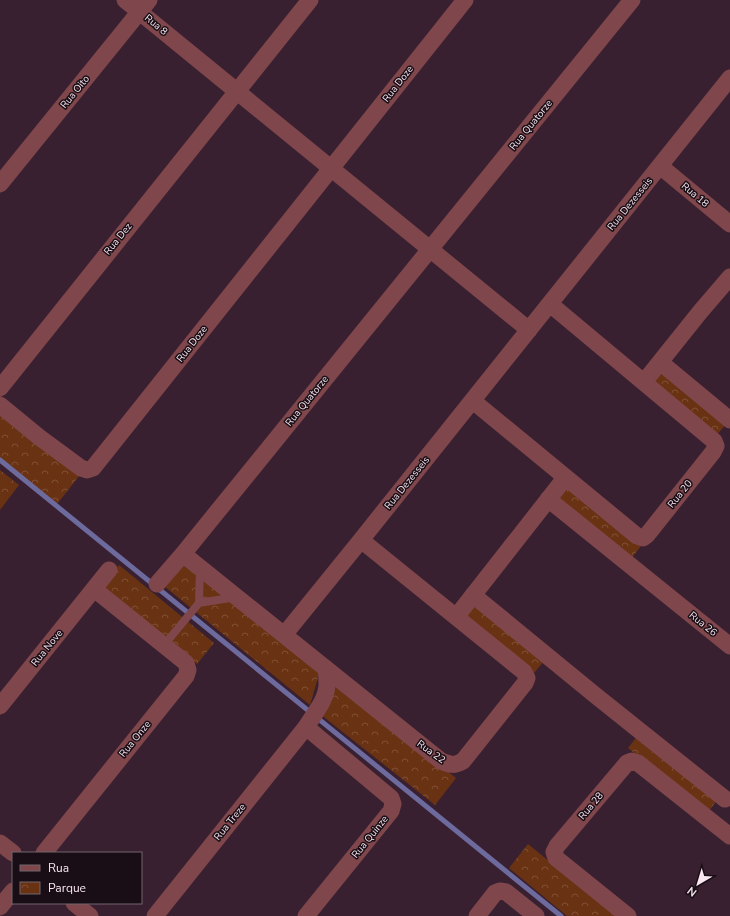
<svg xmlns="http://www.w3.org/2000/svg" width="730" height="916" font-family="'Nunito Sans',sans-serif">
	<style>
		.park { fill: url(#park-crowns) }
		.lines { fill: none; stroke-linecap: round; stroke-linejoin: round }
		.stream { stroke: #6d6a9d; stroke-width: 5 }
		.service { stroke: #7f464b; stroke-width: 8 }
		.minor { stroke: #7f464b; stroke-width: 17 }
		.labels { text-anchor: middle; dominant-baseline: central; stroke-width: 3; stroke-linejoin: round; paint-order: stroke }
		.street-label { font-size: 10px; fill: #f8e6f0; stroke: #190e15 }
	</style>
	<defs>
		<pattern id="park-crowns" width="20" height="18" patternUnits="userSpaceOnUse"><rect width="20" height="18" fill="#693212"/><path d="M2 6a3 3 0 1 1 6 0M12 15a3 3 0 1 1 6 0" fill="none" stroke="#7f5035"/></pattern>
	</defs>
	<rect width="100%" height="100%" fill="#392030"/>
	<path class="park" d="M664 369 727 423 715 437 653 384Z
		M0 410 80 475 57 504 0 459Z
		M0 470 19 485 0 510Z
		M566 483 641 546 631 559 555 497Z
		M186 560 320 671 310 705 164 586Z
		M119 565 214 643 197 664 101 586Z
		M474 602 545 660 534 673 464 615Z
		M331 679 456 778 435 805 320 714Z
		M639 734 718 799 708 812 628 748Z
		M528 844 616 916H567L509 868Z"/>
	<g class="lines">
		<path class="stream" d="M0 460 561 916"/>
		<path class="service" d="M199 603 200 568
			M164 645 199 603 236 597"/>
		<path class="minor" d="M125 0 529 330
			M660 166 730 224
			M0 184 149 0
			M660 362 730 420
			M644 382 700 312 730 277
			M0 388 310 0
			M473 401 637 536 643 538 647 535 713 452 716 446 714 441 550 304
			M0 405 39 437 81 468 87 470 93 468 465 0
			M548 499 730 646
			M183 554 441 761C451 765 454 766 463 761L525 683 527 678 524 672 361 540
			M157 584 183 554 632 0
			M473 595 595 695 725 799
			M456 617 565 478
			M284 635 361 540 730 78
			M0 706 109 570
			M306 727 391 798 393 804 391 811 306 916
			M0 843 13 853
			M44 853 186 676 188 670 186 663 94 589
			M74 903 90 916
			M0 907 13 891
			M155 916 306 727C314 714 326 701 327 685 327 680 327 674 326 669
			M477 916 495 893 500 891 506 892 536 916
			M628 916 556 858 554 852 557 846 627 763 632 761 638 763 730 836"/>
	</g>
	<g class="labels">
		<g class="street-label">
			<text transform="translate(156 25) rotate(39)">Rua 8</text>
			<text transform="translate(398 84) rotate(-52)">Rua Doze</text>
			<text transform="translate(75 92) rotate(-51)">Rua Oito</text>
			<text transform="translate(531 125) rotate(-51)">Rua Quatorze</text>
			<text transform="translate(695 195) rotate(40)">Rua 18</text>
			<text transform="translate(630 204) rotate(-51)">Rua Dezesseis</text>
			<text transform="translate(118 239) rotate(-51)">Rua Dez</text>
			<text transform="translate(192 344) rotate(-52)">Rua Doze</text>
			<text transform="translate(307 401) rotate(-51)">Rua Quatorze</text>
			<text transform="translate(407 483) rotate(-51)">Rua Dezesseis</text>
			<text transform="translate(680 494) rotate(-51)">Rua 20</text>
			<text transform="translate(703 624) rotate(39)">Rua 26</text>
			<text transform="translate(47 648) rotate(-51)">Rua Nove</text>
			<text transform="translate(135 739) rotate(-51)">Rua Onze</text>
			<text transform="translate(431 752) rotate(36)">Rua 22</text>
			<text transform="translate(591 806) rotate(-50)">Rua 28</text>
			<text transform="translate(230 822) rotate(-51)">Rua Treze</text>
			<text transform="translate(370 837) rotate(-51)">Rua Quinze</text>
		</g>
	</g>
	<rect x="12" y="852" width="130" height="52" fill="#190e15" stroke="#72646d"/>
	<rect x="20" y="865" width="20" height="6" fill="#7f464b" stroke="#72646d"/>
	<text x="48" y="872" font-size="12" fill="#f8e6f0">Rua</text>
	<rect x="20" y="882" width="20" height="12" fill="url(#park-crowns)" stroke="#72646d"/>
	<text x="48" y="892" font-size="12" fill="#f8e6f0">Parque</text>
	<g transform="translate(698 884) rotate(218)" stroke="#190e15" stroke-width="3" paint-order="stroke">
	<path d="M0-3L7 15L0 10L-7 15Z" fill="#f8e6f0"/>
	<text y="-6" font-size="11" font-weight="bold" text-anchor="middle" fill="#f8e6f0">N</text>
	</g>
</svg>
